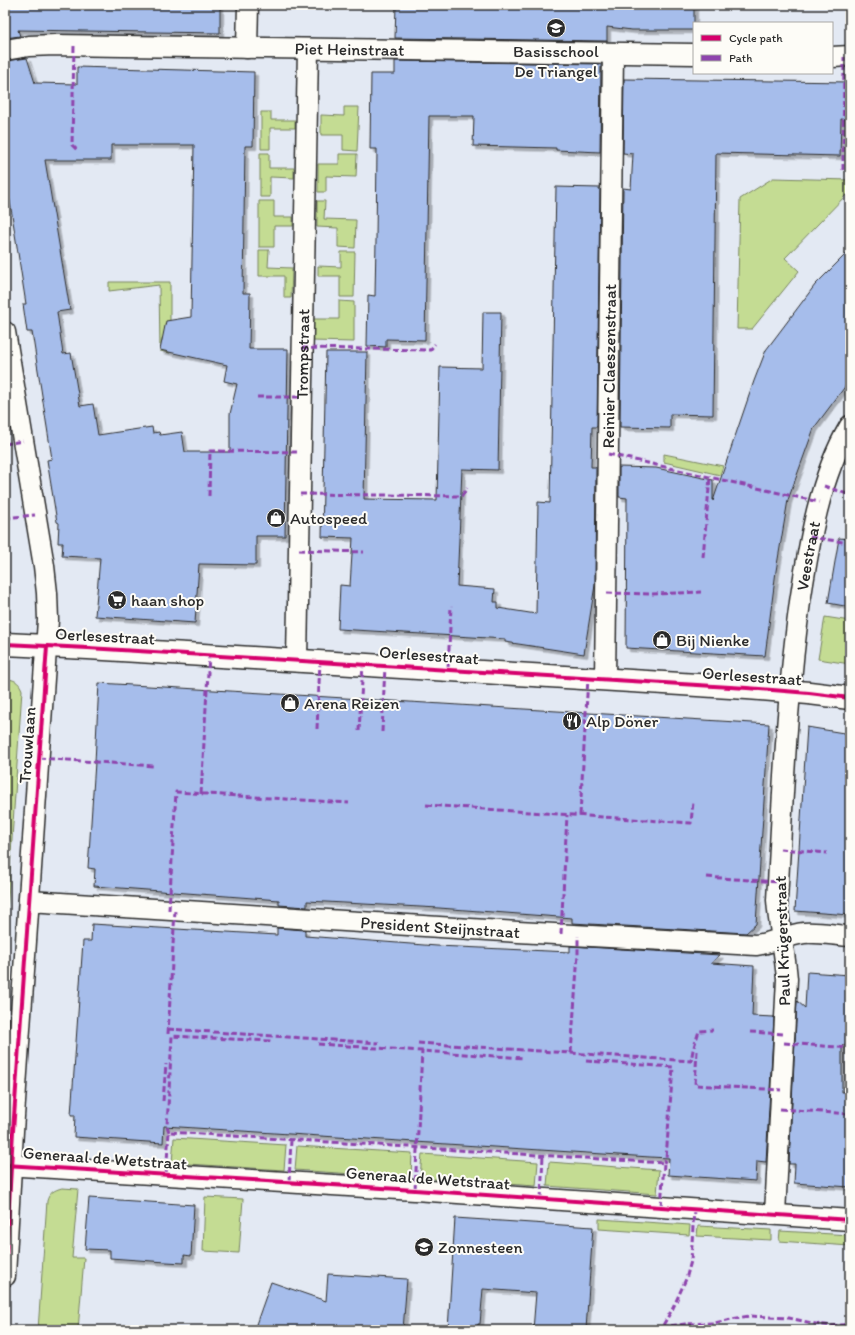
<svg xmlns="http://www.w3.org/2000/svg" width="855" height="1335" font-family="Itim,sans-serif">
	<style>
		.green { fill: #c4dc93; stroke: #78845f }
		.building { fill: #a6bdeb; stroke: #2b2b2b; fill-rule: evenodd; filter: url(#shadow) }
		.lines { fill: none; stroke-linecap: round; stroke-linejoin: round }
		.street-casing { stroke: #2b2b2b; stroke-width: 23 }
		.secondary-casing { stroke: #2b2b2b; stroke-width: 25 }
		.street { stroke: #fdfcf7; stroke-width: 20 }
		.secondary { stroke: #fdfcf7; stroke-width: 22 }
		.quiet { stroke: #8e44ad; stroke-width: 3; stroke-dasharray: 6 3; stroke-linecap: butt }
		.cycleway-casing { stroke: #fdfcf7; stroke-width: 6 }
		.cycleway { stroke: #d6006c; stroke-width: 4 }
		.labels { text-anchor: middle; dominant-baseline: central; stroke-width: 4; stroke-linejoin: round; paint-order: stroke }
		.street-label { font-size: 17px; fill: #2b2b2b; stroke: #fdfcf7 }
		.poi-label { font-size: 17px; fill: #2b2b2b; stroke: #fdfcf7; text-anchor: start }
	</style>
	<defs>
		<filter id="shadow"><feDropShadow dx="3.5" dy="3.5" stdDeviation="0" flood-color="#0004"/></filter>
	</defs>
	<rect width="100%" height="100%" fill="#e3e9f3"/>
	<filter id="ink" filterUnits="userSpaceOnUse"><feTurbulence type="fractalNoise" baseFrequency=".025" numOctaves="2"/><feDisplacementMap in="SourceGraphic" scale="8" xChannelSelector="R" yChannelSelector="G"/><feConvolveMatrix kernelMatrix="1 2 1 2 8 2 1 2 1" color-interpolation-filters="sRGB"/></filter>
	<g filter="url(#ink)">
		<path class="green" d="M344 107H359L357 151 343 150V135H321V115L344 116Z
			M261 112H271V120H295V128H270V149H261Z
			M260 153H269V168H294V178L270 177V197H260Z
			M339 154H357L356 177 326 176V192H318V164H339Z
			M773 178 850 180V191L785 258 799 271 752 329H737L740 199Z
			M259 201H274V217H293V226H274V247H259Z
			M317 201H325L324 219 356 220 355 248 338 247V228L317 227Z
			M259 250H269L268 267 292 268 291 298H284V276H259Z
			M341 252H355L354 297H340V276H318V266L341 267Z
			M109 282H170V353L160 351 159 285 109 291Z
			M339 301 354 302V342L312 341V319H339Z
			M664 454 723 466 720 475 664 462Z
			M825 617 850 621V664L818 659Z
			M5 679C13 679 19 681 22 690L7 913H5Z
			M174 1138 286 1145 284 1170 172 1163Z
			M297 1146 412 1153 411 1178 295 1170Z
			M422 1154 538 1162 536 1186 420 1178Z
			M549 1162 659 1170 657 1194 547 1186Z
			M62 1188 78 1189 72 1258H84L78 1330H38L47 1201C49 1193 54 1190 62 1188Z
			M205 1197 243 1199 239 1253 203 1251Z
			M599 1219 690 1225 689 1235 599 1229Z
			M698 1226 771 1230V1240L697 1236Z
			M780 1231 850 1235V1246L779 1241Z"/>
		<path class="building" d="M5 5H220V33L18 30 20 36 5 38Z
			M396 5H694V30H632L607 27V41L395 38Z
			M27 58 35 83 77 84V67L254 72 253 146H245L243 293H250L249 349H288L285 536H256V565L199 564 195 623 95 616 100 558 62 556 63 543H58L59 523 57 522 47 460 52 459 32 332H27L23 304H26L5 170V61ZM111 145H194L191 317 166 321 160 350 227 365 224 381 237 384 230 414V452H185L182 432 160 435 159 432 153 433 152 427 98 435 93 404 80 406 71 353 63 354 57 312 70 310 45 160H111Z
			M395 61 601 64 600 152 556 150V148L473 146 474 116H429L425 340 386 339V347L367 346 368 295 375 296 376 241 377 149H370L371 74H395Z
			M624 79 850 82V120L841 119 840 156 716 153 713 415 670 414V428L620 427 623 188 631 189 633 154 623 153Z
			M556 187 600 188 597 427H592L591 467H596L595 585 584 654 505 642V639L338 629 340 585 350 586 353 538 322 537 326 352H367L364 499 437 500 440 367 482 368 483 312H501L498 470 462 469 457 586 495 589 494 602H498V608L536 614 538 502 550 503Z
			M850 250V380L814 428 788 500 776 571 765 656 626 648 627 498 619 497V467L656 468 713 480V501L754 381 766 350 815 285Z
			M839 538 850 539V607L828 603Z
			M99 683 769 724 756 924 746 933 572 923V918L439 908 307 901V907L279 905V900L94 886 95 869 88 868 95 762Z
			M807 727 850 734V915L795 911Z
			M92 924 277 935V928L305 930V936L437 946 570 952V946L720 955 711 963 754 966 752 1016 774 1017 766 1162 757 1161 756 1181 668 1175 669 1158 650 1157 164 1126 163 1143 74 1137 75 1115H71L83 941H91Z
			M807 972 850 975V1045H842V1092H850V1187L794 1183 795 1164H789L797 1001 805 1008Z
			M89 1198 194 1205 191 1256 184 1255V1263L166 1262 110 1258V1250L85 1249Z
			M455 1218 593 1227 586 1330H533L536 1293 483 1289 480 1324H478L477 1330H448Z
			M328 1274 407 1279 403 1330H254L271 1282 326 1301Z"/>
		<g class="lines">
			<defs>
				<g id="street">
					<path d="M247 48 248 5"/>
					<path id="s1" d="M5 50 29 46 55 45 694 54"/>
					<path d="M832 57 850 56"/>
					<path d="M5 332 44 566 47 593 48 620 13 1131 5 1276"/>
					<path id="s2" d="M297 660 308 49"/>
					<path id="s3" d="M605 679 613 53"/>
					<path id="s4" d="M29 901 518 932 756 945C772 943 787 935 804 933 818 932 835 935 850 936"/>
					<path d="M5 1165 415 1190 850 1220"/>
					<path id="s5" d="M775 1214 787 979C785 953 779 927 777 900 783 801 786 701 800 602 809 544 819 478 850 426"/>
				</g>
				<path id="secondary" d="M5 644 88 648 747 688 809 693 850 698"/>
			</defs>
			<use href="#street" class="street-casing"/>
			<use href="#secondary" class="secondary-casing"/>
			<use href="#street" class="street"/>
			<use href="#secondary" class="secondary"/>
			<path class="quiet" d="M74 46 72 145 78 151
				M843 170 844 57
				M302 348 430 350 435 344
				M257 397H301
				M5 444 23 441
				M608 454 819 502
				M824 486 850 495
				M300 494 462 496 467 488
				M209 496 210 451 300 452
				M5 518 35 515
				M300 518 351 519
				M810 537 850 543
				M299 550 364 552
				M703 557 710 477
				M607 593 652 594 701 592
				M448 669 451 606
				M317 729 320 661
				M359 731 363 664
				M382 732 385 666
				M39 758 154 766
				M201 794 209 655
				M426 805 691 823 693 802
				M580 815 588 678
				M780 849 827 853
				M707 877 778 882
				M169 910 176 792 349 803
				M561 934 567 815
				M168 1029 379 1043
				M750 1032 784 1034
				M168 1034 175 910
				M418 1043 691 1061 693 1050 699 1031 713 1030
				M784 1043 850 1048
				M318 1044 524 1058
				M697 1051 695 1085 781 1090
				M571 1053 578 954V936
				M586 1061 673 1067 666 1158 664 1163
				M163 1101 166 1064
				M780 1109 850 1114
				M169 1132 167 1126 172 1036 271 1041
				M166 1175 169 1132 664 1163 661 1207
				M289 1182 291 1140
				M415 1190 422 1051
				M541 1199 543 1155
				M662 1327 685 1324 715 1323 731 1319 749 1316 789 1318 816 1324 833 1326 850 1324
				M656 1330 662 1327 673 1308 686 1279 691 1261 694 1209"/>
			<defs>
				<path id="cycleway" d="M5 644 88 648 747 688 809 693 850 698
					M5 1165 415 1190 850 1220
					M5 1276 13 1131 47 646"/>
			</defs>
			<use href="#cycleway" class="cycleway-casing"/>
			<use href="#cycleway" class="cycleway"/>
		</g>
	</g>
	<defs>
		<symbol id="school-disc" viewBox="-11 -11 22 22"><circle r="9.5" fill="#2b2b2b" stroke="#fdfcf7"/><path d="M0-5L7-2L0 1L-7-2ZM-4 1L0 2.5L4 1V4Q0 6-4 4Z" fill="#fff"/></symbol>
		<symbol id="shop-disc" viewBox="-11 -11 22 22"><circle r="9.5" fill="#2b2b2b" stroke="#fdfcf7"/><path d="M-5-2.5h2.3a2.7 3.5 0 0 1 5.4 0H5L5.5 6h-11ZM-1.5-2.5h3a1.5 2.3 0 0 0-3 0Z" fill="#fff"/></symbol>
		<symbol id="supermarket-disc" viewBox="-11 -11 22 22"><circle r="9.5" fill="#2b2b2b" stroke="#fdfcf7"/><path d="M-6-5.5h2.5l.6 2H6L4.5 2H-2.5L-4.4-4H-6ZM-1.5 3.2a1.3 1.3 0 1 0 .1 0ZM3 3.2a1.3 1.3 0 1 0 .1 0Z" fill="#fff"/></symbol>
		<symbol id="restaurant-disc" viewBox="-11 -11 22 22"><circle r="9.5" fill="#2b2b2b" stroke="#fdfcf7"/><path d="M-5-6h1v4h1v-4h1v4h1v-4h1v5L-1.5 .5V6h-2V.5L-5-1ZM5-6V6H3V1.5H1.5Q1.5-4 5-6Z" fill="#fff"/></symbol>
	</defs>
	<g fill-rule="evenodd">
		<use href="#school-disc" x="545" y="17" width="22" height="22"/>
		<use href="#shop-disc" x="265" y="507" width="22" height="22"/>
		<use href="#supermarket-disc" x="106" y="589" width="22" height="22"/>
		<use href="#shop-disc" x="651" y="629" width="22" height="22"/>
		<use href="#shop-disc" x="279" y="692" width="22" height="22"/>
		<use href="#restaurant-disc" x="561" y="710" width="22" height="22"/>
		<use href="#school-disc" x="413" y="1236" width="22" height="22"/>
	</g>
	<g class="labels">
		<g class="street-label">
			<text stroke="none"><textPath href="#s1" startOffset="345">Piet Heinstraat</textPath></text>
			<text stroke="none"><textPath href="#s2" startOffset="306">Trompstraat</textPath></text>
			<text stroke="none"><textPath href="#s3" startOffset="313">Reinier Claeszenstraat</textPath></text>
			<text stroke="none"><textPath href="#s5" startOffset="661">Veestraat</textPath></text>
			<text transform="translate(105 636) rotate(3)">Oerlesestraat</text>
			<text transform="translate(429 655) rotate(4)">Oerlesestraat</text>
			<text transform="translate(752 676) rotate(4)">Oerlesestraat</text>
			<text transform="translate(27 745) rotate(-86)">Trouwlaan</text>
			<text stroke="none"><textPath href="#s4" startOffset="412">President Steijnstraat</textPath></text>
			<text transform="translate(782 941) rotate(-92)">Paul Krügerstraat</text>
			<text transform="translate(105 1158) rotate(4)">Generaal de Wetstraat</text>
			<text transform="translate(428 1178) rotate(4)">Generaal de Wetstraat</text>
		</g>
		<g class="poi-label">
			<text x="556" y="51" text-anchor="middle">Basisschool<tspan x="556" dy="20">De Triangel</tspan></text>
			<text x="290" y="518">Autospeed</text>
			<text x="131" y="600">haan shop</text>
			<text x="676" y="640">Bij Nienke</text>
			<text x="304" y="703">Arena Reizen</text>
			<text x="586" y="721">Alp Döner</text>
			<text x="438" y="1247">Zonnesteen</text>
		</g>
	</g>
	<rect width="855" height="1335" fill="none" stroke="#fdfcf7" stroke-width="20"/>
	<rect x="10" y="10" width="835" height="1315" fill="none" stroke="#2b2b2b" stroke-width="1.5" filter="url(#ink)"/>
	<rect x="693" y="22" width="140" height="52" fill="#fdfcf7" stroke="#a9a8a5"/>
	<rect x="701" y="35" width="20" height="6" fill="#d6006c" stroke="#a9a8a5"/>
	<text x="729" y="42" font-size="12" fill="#2b2b2b">Cycle path</text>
	<rect x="701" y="55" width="20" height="6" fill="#8e44ad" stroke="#a9a8a5"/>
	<text x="729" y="62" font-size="12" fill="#2b2b2b">Path</text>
</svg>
